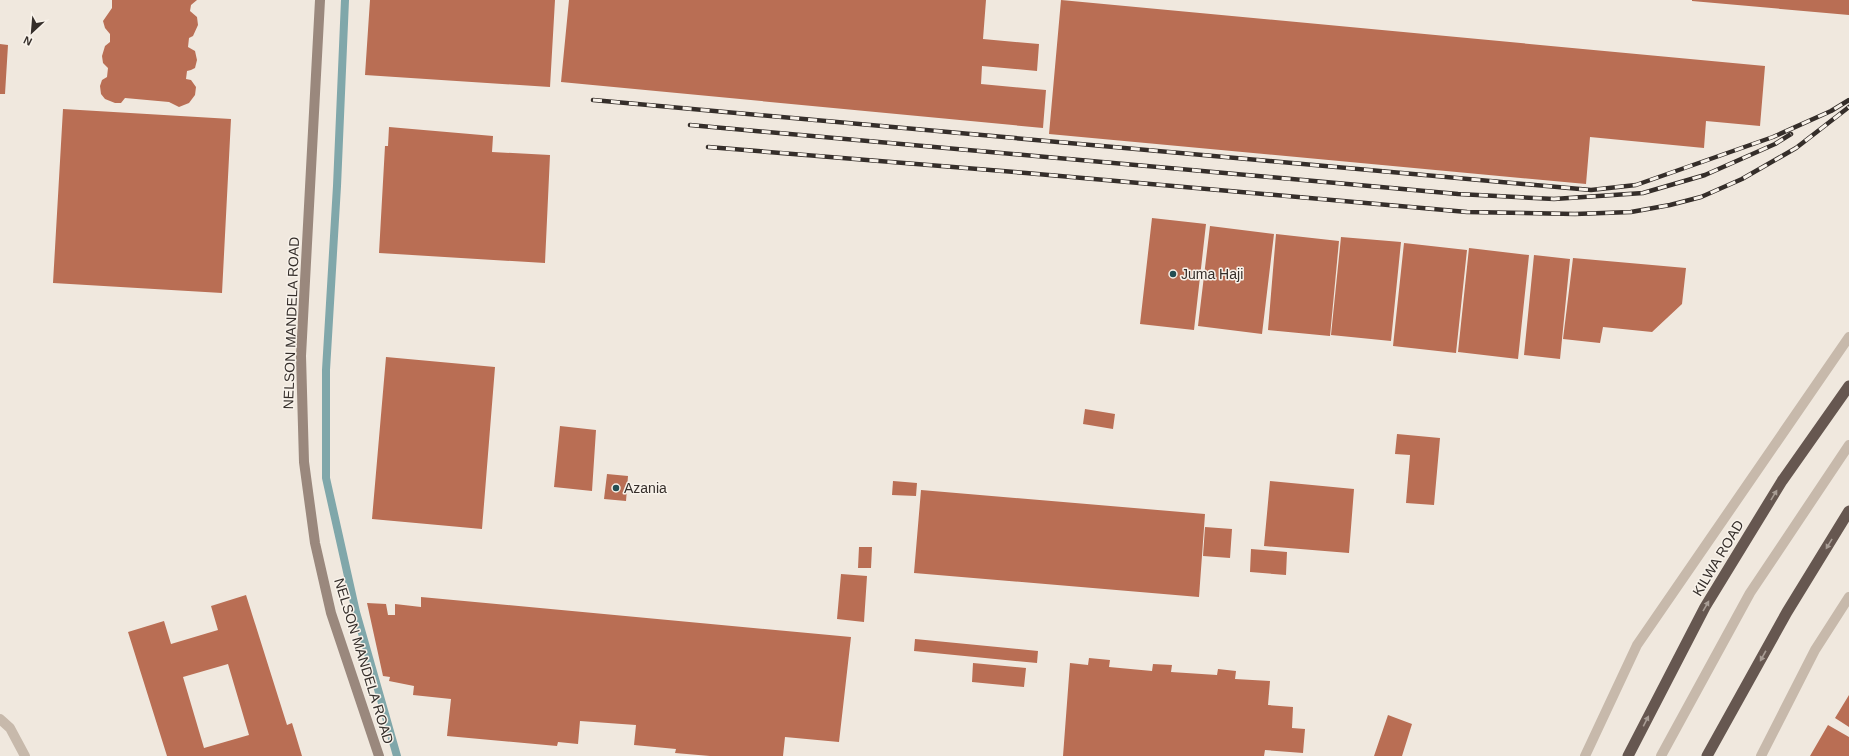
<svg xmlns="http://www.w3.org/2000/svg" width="1849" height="756" font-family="Arial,sans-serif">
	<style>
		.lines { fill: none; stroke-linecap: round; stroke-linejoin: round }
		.stream { stroke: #80a7aa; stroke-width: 8 }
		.building { fill: #b96e54; fill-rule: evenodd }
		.service { stroke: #c7b9ab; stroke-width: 10 }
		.minor { stroke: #c7b9ab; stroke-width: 10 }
		.secondary { stroke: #9a887d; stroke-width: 10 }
		.trunk { stroke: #665750; stroke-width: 11 }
		.rail-casing { stroke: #352e2a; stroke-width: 4.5 }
		.rail { stroke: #f8f2ea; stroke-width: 3; stroke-dasharray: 9; stroke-linecap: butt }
		.oneway { fill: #a89d95 }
		.poi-dot { fill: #244e53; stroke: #f8f2ea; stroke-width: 1.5 }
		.labels { text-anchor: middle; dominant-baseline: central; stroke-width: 3; stroke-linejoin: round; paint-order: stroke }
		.poi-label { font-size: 14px; fill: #352e2a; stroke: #f8f2ea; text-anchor: start }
		.street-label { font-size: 14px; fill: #352e2a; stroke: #f8f2ea }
	</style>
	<rect width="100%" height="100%" fill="#f0e8de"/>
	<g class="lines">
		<path class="stream" d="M345 0 337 186 326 370V478L356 612 397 756"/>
	</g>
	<path class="building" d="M112 0H197L191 5 190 11 197 17 198 25 193 36 189 38 188 47 195 51 197 60 195 68 191 70 187 71 186 79 191 80 196 87 195 95 189 103 179 107 169 102 125 98 121 103H115L105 99 101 94 100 86 102 80 107 77 108 68 103 63 102 56 105 46 110 42V34L105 28 103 21 112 8Z
		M370 0H555L550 87 365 75Z
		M569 0H986L983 39 1039 44 1037 71 982 66 981 84 1046 90 1043 128 561 82Z
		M1061 0 1765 66 1760 126 1706 121 1704 148 1590 137 1586 184 1049 134Z
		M1692 0H1849V15L1692 1Z
		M0 44 8 45 5 94H0Z
		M63 109 231 119 222 293 53 283Z
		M389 127 493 136 492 152 550 155 545 263 379 253 385 146H388Z
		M1152 218 1206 224 1194 330 1140 324Z
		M1210 226 1274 234 1262 334 1198 326Z
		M1276 234 1339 241 1330 336 1268 330Z
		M1341 237 1401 242 1391 341 1331 335Z
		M1404 243 1467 250 1456 353 1393 346Z
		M1469 248 1529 255 1518 359 1458 352Z
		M1534 255 1570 259 1560 359 1524 355Z
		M1573 258 1686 268 1682 304 1652 332 1603 327 1600 343 1563 339Z
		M386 357 495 367 482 529 372 519Z
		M1085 409 1115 414 1113 429 1083 424Z
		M560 426 596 430 592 491 554 487Z
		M1397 434 1440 438 1434 505 1406 503 1410 455 1395 454Z
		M607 474 628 476 626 501 604 499Z
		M893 481 917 483 916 496 892 495Z
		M1270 481 1354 489 1349 553 1264 546Z
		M921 490 1205 514 1199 597 914 573Z
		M1205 527 1232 529 1230 558 1203 556Z
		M859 547H872L871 568H858Z
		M1251 549 1287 552 1286 575 1250 572Z
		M841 574 867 576 864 622 837 619Z
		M246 595 287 725 292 723 302 756H167L128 632 164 621 171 644 218 630 211 606ZM228 664 249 735 204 748 183 677Z
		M421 597 851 637 839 742 785 737 783 756H710L675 753 676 749 634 745 636 725 580 721 578 744 558 742 557 746 447 736 451 699 413 695 414 686 389 681 390 677 383 676 367 603 386 604 388 615H395V604L421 607Z
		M915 639 1038 651 1037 663 914 651Z
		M1089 658 1110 660 1109 667 1152 671 1153 664 1172 665 1171 672 1217 675 1218 669 1236 671 1235 679 1270 681 1268 705 1293 707 1292 728 1305 729 1303 753 1265 750 1264 756H1063L1070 663 1088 665Z
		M973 663 1026 668 1024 687 972 682Z
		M1849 695V727L1835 718Z
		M1388 715 1412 724 1402 756H1374Z
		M1828 725 1849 737V756H1810Z"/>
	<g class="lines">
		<path class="service" d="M0 719 10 728 25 756
			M1661 756 1750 593 1849 445"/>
		<path class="minor" d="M1585 756 1637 645 1849 337
			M1761 756 1815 650 1849 597"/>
		<path class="secondary" d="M320 0 301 356 304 462 315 543 331 613 379 756"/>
		<path class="trunk" d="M1628 756 1705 607 1782 481 1849 386
			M1707 756 1787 612 1849 511"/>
		<defs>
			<path id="rail" d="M593 100 1591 190 1636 185 1773 137 1831 111 1849 100
				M690 125 1458 194 1554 199 1643 193 1705 175 1775 144 1791 134
				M708 147 1026 173 1467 212 1575 214 1631 212 1670 205 1701 197 1742 179 1796 148 1849 107"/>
		</defs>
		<use href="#rail" class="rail-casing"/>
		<use href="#rail" class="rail"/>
	</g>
	<defs><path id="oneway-solid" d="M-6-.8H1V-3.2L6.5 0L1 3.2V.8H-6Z"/></defs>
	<g class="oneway">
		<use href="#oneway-solid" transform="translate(1774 495) rotate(-59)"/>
		<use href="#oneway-solid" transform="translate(1829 544) rotate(121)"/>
		<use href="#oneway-solid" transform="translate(1706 606) rotate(-60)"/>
		<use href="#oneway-solid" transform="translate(1763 656) rotate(119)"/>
		<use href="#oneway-solid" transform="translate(1646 721) rotate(-63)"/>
	</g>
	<g class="poi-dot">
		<circle cx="1173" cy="274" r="4"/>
		<circle cx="616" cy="488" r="4"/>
	</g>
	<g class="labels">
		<g class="poi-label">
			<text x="1181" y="274">Juma Haji</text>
			<text x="624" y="488">Azania</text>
		</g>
		<g class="street-label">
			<text transform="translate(291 323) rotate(-88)">NELSON MANDELA ROAD</text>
			<text transform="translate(1718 558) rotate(-59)">KILWA ROAD</text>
			<text transform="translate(364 661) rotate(73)">NELSON MANDELA ROAD</text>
		</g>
	</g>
	<g transform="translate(32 32) rotate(206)" stroke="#f8f2ea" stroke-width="3" paint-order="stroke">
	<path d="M0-3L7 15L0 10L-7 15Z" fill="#352e2a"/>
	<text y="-6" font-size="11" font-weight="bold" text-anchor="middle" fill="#352e2a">N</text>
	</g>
</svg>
